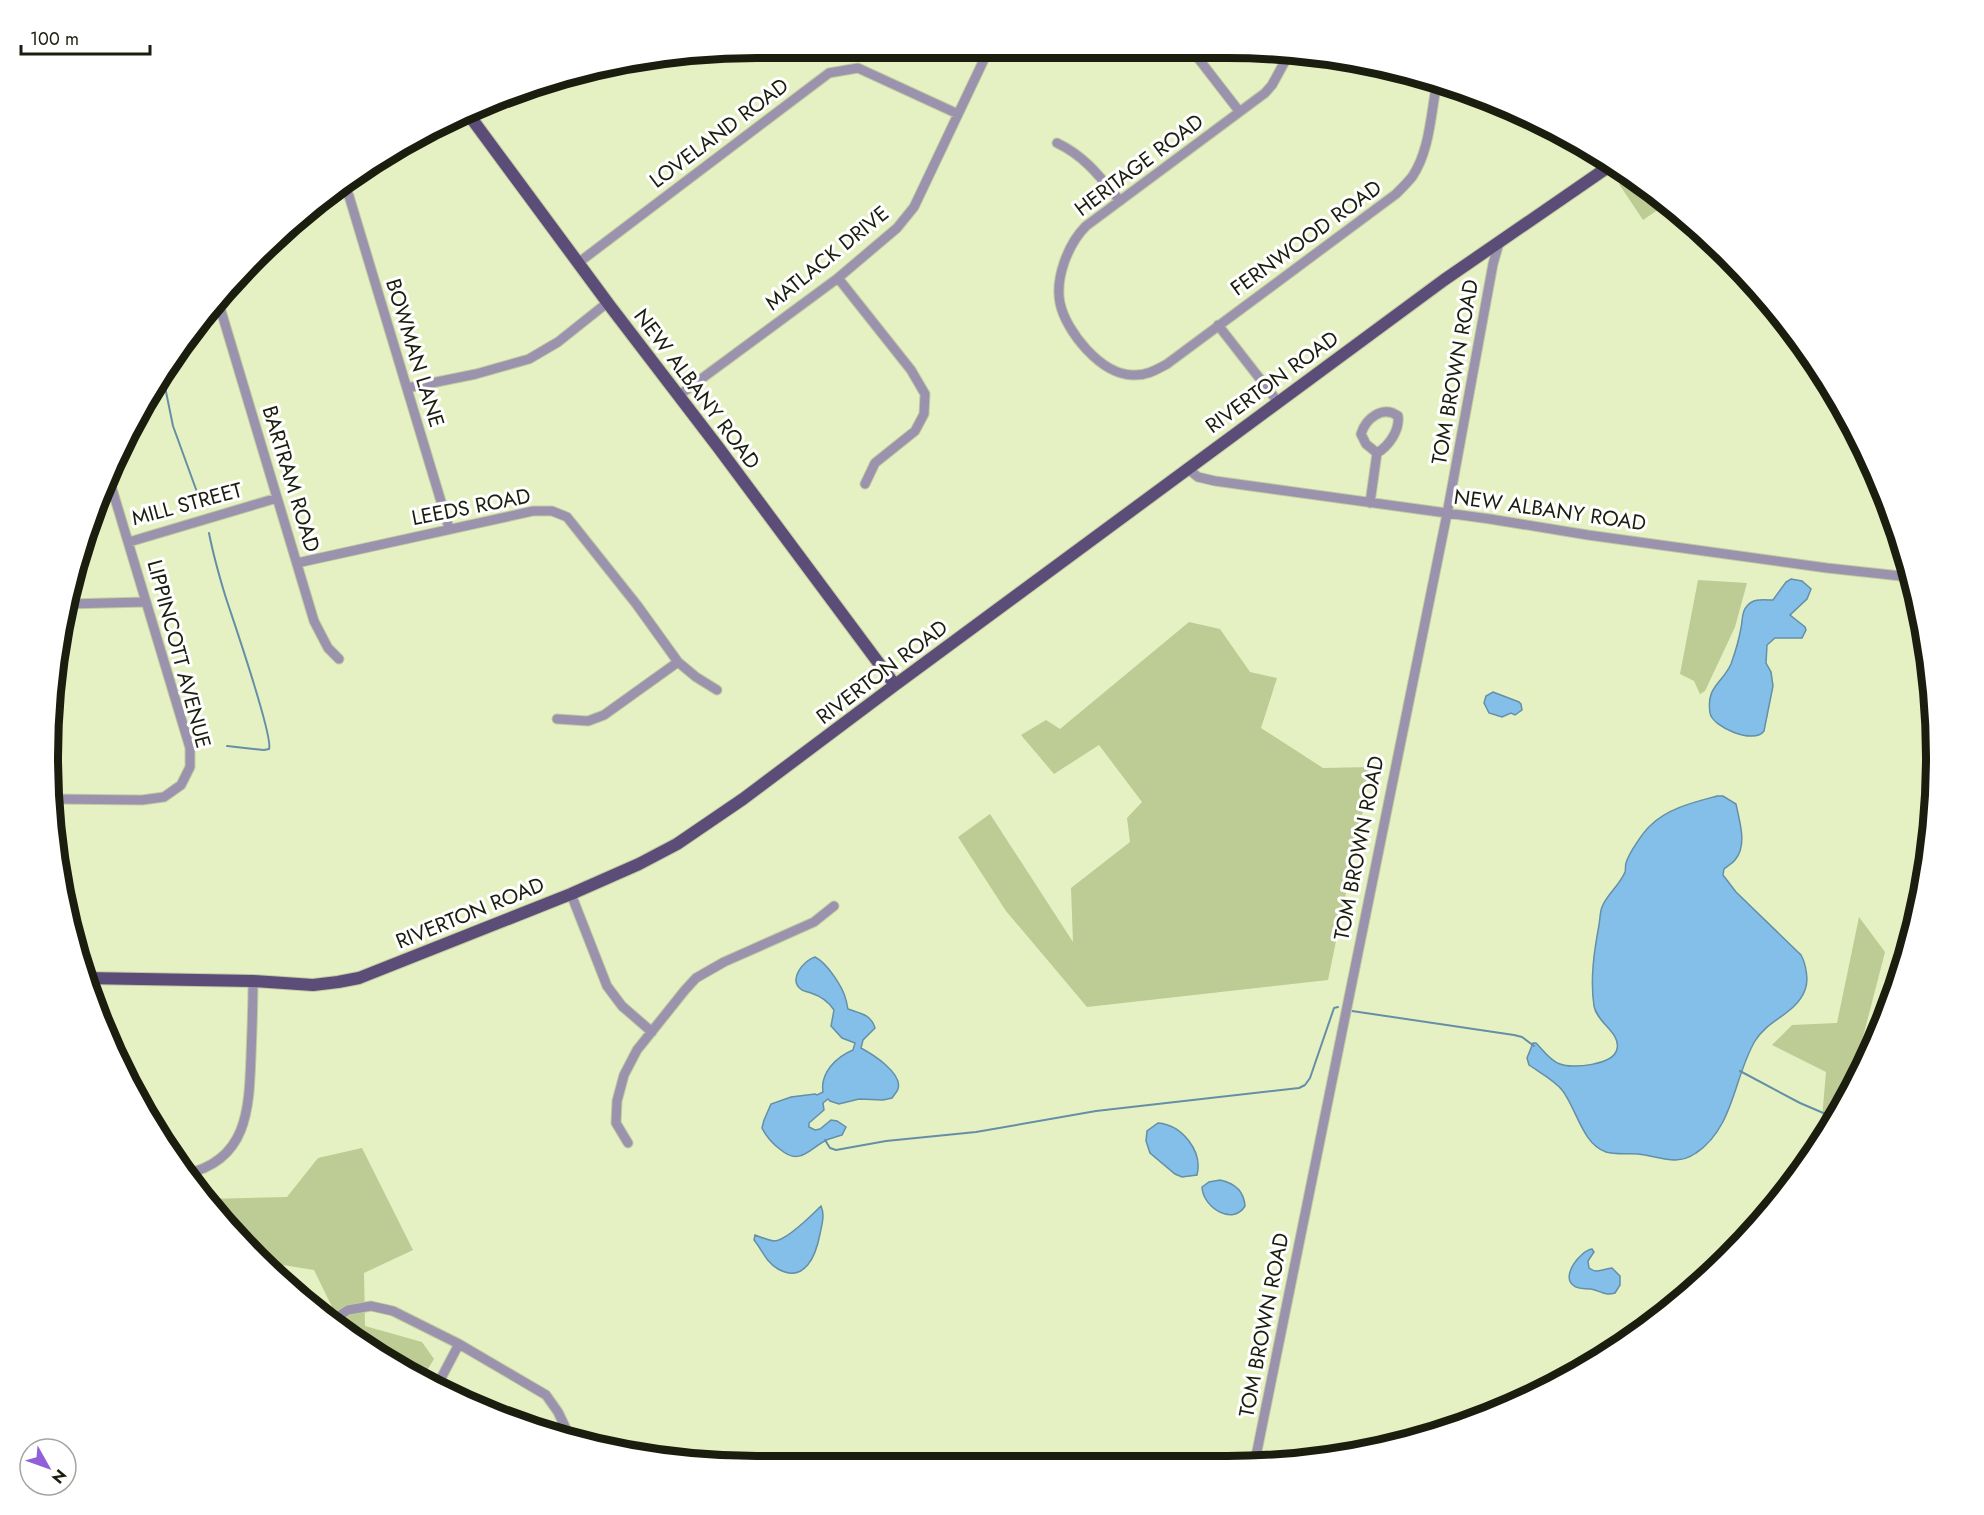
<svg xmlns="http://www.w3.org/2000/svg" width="1984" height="1515" font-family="Jost,sans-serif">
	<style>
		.green { fill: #bdcb94 }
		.water { fill: #84bfe9; stroke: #648fa7; stroke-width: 1.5 }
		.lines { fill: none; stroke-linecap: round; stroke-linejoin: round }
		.stream { stroke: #648fa7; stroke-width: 2 }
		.minor-casing { stroke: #c1cba2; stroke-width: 11 }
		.major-casing { stroke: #c1cba2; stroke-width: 14 }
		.minor { stroke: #9b93ad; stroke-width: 9 }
		.major { stroke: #5b4c78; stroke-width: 12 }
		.labels { text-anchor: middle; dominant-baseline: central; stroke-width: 6; stroke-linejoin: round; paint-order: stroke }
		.street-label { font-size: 21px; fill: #1b1e0e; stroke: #fff }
		.rim { fill: none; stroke: #1b1e0e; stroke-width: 8 }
	</style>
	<rect width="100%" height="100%" fill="#e5f1c3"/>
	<path class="green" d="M1629 176 1658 194 1668 203 1643 220 1619 184Z
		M1698 580 1747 583 1735 627 1705 691 1700 694 1694 681 1680 674Z
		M1189 622 1220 629 1250 672 1277 678 1261 728 1323 768 1372 767 1328 980 1087 1007 1006 911 958 837 990 814 1073 942 1071 888 1130 842 1127 818 1142 802 1099 745 1054 774 1021 735 1046 720 1060 729Z
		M1859 917 1885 952 1849 1091 1814 1155 1821 1130 1826 1072 1772 1045 1792 1025 1837 1023Z
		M362 1148 413 1250 364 1273 365 1326 422 1342 434 1359 423 1377 364 1348 330 1320 336 1315 314 1270 258 1261 208 1201 209 1199 287 1197 318 1158Z"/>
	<path class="water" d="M1791 579 1802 581 1811 589 1807 599 1790 615 1805 627 1806 630 1802 638H1775L1767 645 1766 663 1771 672 1773 686 1764 731C1754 745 1712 727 1710 713 1706 686 1722 684 1731 664 1735 653 1739 639 1741 628 1743 620 1741 612 1747 606 1754 598 1763 600 1773 600L1786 582Z
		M1493 692 1519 702 1521 704 1522 710 1515 715 1511 713 1502 717 1489 713 1484 703 1486 696Z
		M1717 796H1723L1736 804C1739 820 1748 845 1735 860 1732 864 1727 866 1724 869L1723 875 1736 892 1801 955C1806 964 1809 981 1805 990 1796 1014 1767 1020 1755 1041 1734 1076 1734 1128 1696 1153 1676 1167 1659 1156 1638 1154 1629 1153 1616 1155 1606 1152 1582 1144 1576 1107 1562 1090 1554 1080 1539 1072 1529 1065L1527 1058 1533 1043H1536C1543 1050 1550 1061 1560 1064 1572 1069 1614 1065 1617 1049 1621 1033 1597 1023 1594 1006 1590 979 1594 952 1599 925 1600 919 1600 912 1602 907 1607 894 1620 885 1625 872 1626 869 1625 866 1626 863 1629 853 1643 832 1651 825 1668 808 1695 802 1717 796Z
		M815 957C827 963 843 987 846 1000 847 1003 847 1006 848 1009 859 1013 871 1014 875 1028L863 1040 861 1048C872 1054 903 1073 898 1089 897 1092 894 1095 892 1098L883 1100 859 1099 839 1104 830 1101 828 1099 823 1103 824 1110 809 1123V1127L815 1130 820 1129 831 1120 837 1121 846 1127 842 1135C838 1136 833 1138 829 1139 811 1146 801 1167 781 1150 773 1144 767 1138 762 1128L764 1120 771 1104 791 1097 815 1094 817 1095 823 1092C820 1073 836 1057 853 1050L855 1043 842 1038 831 1026 834 1010C829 1002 820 996 811 993 809 992 803 991 802 990 787 980 804 960 815 957Z
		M1158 1123C1182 1125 1203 1151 1197 1175L1182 1177 1175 1174 1150 1153 1146 1141 1147 1131Z
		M1220 1180C1234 1183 1244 1191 1245 1206 1233 1226 1203 1208 1202 1187L1209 1182Z
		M821 1206C825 1215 822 1224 820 1234 816 1255 805 1284 778 1269 765 1261 763 1251 754 1240L755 1235C760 1237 768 1240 774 1241 786 1241 812 1215 821 1206Z
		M1592 1249 1594 1252 1588 1261 1589 1268C1597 1274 1603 1269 1612 1268L1620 1276V1285L1615 1293C1604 1296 1601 1291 1591 1289 1585 1288 1578 1290 1573 1285 1561 1276 1580 1251 1592 1249Z"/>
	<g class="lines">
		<path class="stream" d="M163 377 173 426 201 503
			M209 533C213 554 219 575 225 595 232 617 274 737 269 749L264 750 227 746
			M1352 1011 1514 1035 1522 1037 1534 1046
			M1740 1071 1800 1103 1835 1118
			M825 1140 830 1148 836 1150 886 1141 976 1132 1096 1111 1299 1088 1305 1085 1310 1078 1334 1008 1338 1007"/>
		<defs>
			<path id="minor" d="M1191 49 1239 111
				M1290 52 1272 85 1265 93 1086 226C1068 244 1055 278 1060 303 1066 332 1101 374 1132 375 1146 376 1156 370 1167 364L1396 194C1401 189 1407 183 1412 177 1430 151 1431 112 1437 82
				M1057 143C1085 156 1101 178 1120 201
				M344 188 349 196 449 528
				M578 263 829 73 858 68 958 114
				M838 278 911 370 925 394 924 414 915 431 875 463 865 484
				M219 304 314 621 328 648 339 659
				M1218 325 1278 402
				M407 388 476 374 529 359 558 342 607 303
				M678 396 838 278 897 228 914 207 989 49
				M1188 469 1198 477 1215 481 1490 519 1588 535 1827 568 1910 577
				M1370 503 1377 453 1366 444 1361 434C1366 418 1383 405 1398 416 1400 430 1389 446 1377 453
				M129 542 277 498
				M297 563 533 511H552L567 517 637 605 678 662 696 677 717 690
				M68 604 145 602
				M557 719 588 721 604 715 678 662
				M53 799 142 800 164 797 181 785 190 767V748L110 482
				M571 894 607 986 622 1006 652 1032
				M628 1143 616 1123 617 1101 624 1075 637 1050 685 990 696 978 724 962 814 922 834 906
				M186 1174C248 1160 249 1109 251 1056 252 1031 253 1006 253 981
				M331 1321 348 1310 371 1306 393 1311 459 1344 546 1395 558 1412 571 1439
				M438 1384 459 1344
				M1255 1461 1447 514 1493 264 1499 243"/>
			<path id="major" d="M469 115 610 306 718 447 895 685
				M85 978 253 981 313 985 338 982 359 978 571 894 639 864 677 844 743 799 895 685 1444 280 1611 165"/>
		</defs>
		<use href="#minor" class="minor-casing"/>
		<use href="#major" class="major-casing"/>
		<use href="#minor" class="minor"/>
		<use href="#major" class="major"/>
	</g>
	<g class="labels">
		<g class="street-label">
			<text transform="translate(719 133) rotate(-37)">LOVELAND ROAD</text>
			<text transform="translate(1139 165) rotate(-37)">HERITAGE ROAD</text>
			<text transform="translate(1306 238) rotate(-36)">FERNWOOD ROAD</text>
			<text transform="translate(827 258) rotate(-39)">MATLACK DRIVE</text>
			<text transform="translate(415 353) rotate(73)">BOWMAN LANE</text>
			<text transform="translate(1455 372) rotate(-80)">TOM BROWN ROAD</text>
			<text transform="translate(1272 382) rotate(-36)">RIVERTON ROAD</text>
			<text transform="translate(697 389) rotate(53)">NEW ALBANY ROAD</text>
			<text transform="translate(291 479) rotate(73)">BARTRAM ROAD</text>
			<text transform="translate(187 504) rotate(-15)">MILL STREET</text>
			<text transform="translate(471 507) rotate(-11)">LEEDS ROAD</text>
			<text transform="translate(1550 510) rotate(8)">NEW ALBANY ROAD</text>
			<text transform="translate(179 654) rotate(75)">LIPPINCOTT AVENUE</text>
			<text transform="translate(882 672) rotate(-37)">RIVERTON ROAD</text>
			<text transform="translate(1359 848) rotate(-79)">TOM BROWN ROAD</text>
			<text transform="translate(470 913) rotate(-22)">RIVERTON ROAD</text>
			<text transform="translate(1264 1325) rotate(-79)">TOM BROWN ROAD</text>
		</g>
	</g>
	<path d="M0 0H1984V1515H0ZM757 58H1227A699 699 0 0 1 1926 757V757A699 699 0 0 1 1227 1456H757A699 699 0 0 1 58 757V757A699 699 0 0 1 757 58Z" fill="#fff" fill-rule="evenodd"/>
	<path class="rim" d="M757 58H1227A699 699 0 0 1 1926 757V757A699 699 0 0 1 1227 1456H757A699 699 0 0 1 58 757V757A699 699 0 0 1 757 58Z"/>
	<g transform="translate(48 1467) rotate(130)"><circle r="28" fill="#ffffff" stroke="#a4a59f" stroke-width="1.5"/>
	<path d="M0-4.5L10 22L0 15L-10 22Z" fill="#905fd9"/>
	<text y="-9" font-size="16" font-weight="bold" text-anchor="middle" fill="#1b1e0e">N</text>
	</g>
	<path d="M21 45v9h129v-9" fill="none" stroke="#1b1e0e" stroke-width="3"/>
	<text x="30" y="45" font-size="18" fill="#1b1e0e" stroke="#ffffff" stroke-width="4.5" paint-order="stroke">100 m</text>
</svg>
